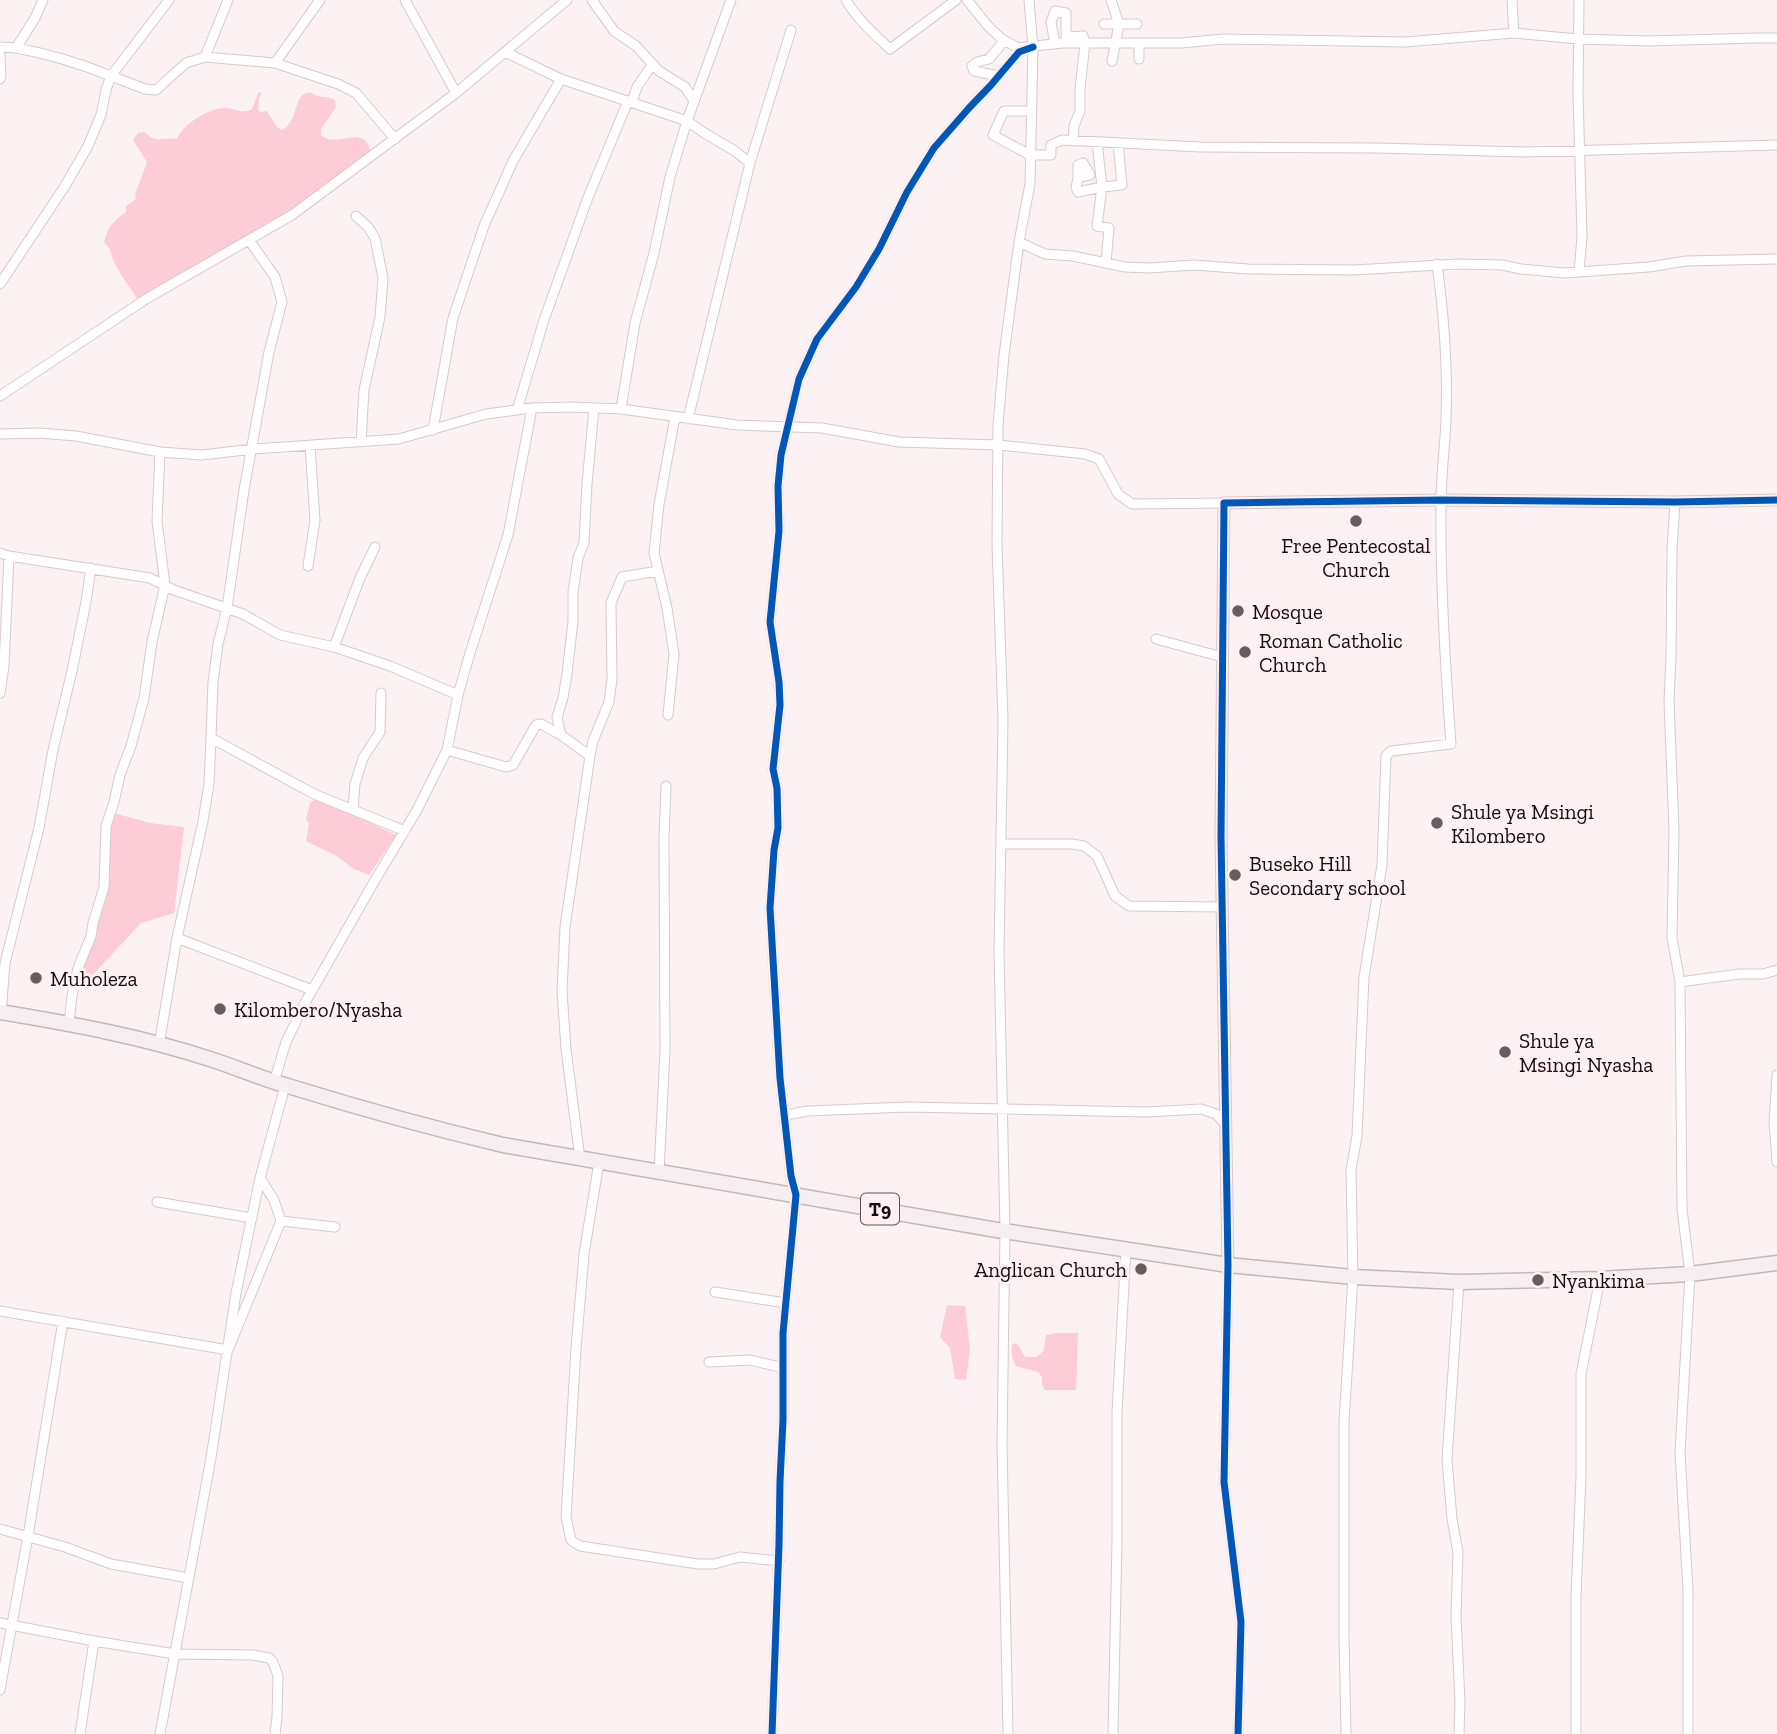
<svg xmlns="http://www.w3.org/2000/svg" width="1777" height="1734" font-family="'Zilla Slab',serif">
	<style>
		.green { fill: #fdccd6 }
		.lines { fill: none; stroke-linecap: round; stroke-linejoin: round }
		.minor-casing { stroke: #d6cacc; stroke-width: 11 }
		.tertiary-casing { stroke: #d6cacc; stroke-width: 13 }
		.trunk-casing { stroke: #c6b7ba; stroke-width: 17 }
		.minor { stroke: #fffdfd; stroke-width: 9 }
		.tertiary { stroke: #fffdfd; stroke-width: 10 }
		.trunk { stroke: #f6eef0; stroke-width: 14 }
		.cycleway-casing { stroke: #ffeff2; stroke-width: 11 }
		.cycleway { stroke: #0057b8; stroke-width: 7 }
		.poi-dot { fill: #685c5f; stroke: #ffeff2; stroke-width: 2.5 }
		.labels { text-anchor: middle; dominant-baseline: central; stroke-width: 6; stroke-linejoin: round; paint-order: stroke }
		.shield { fill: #ffeff2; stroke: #5e5053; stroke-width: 2 }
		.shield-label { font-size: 19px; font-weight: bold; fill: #190c0f }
		.poi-label { font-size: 21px; fill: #190c0f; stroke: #ffeff2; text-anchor: start }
	</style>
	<rect width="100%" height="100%" fill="#fcf2f4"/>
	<path class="green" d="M259 92 262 93 259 98 258 109 260 112 267 111 277 127 282 130C299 121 293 96 307 93 314 92 311 95 318 96 325 98 328 96 335 100L336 107 321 129V135C337 151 367 119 371 156L292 215 142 301 137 298 123 278 113 260 110 249 104 242C109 225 113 222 126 212V206L136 199 135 195 147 162 133 140 138 133 145 132C155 144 164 137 177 139 182 125 209 108 224 108 236 108 239 115 252 109Z
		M317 798 396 835 369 875 352 868 337 856 306 841 309 824 306 819 310 803Z
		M114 813 150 823 184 827 174 913 141 923 76 993 81 966 96 934 98 921 109 889 111 824Z
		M947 1305 965 1306 970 1349 966 1380 955 1379 950 1348 940 1337Z
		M1057 1333H1078L1076 1390H1045L1042 1384V1377L1038 1372 1016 1366C1012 1358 1010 1352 1013 1343L1018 1345 1025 1357H1037L1044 1350 1046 1335Z"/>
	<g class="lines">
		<defs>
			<path id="minor" d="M169 0 111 76 145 89 156 90 186 63 205 57 275 63 338 84 356 93 395 139
				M405 0 456 93
				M592 0 614 31 636 46 659 71 685 87 694 101
				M846 0C857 19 874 34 890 49L956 0
				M967 0 988 26 1002 39 1018 48 1062 43H1181L1223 39 1405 42 1514 33 1578 39 1649 41 1756 38H1777
				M1111 0 1119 24H1137
				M1512 0 1514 33
				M1579 0 1578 94 1582 237 1579 272
				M1104 24H1119L1112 61
				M1139 43V59
				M1055 44 1051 22 1055 11 1066 13V37L1083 36 1085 43 1080 89V111L1074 126 1073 141
				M0 47 16 48 35 18 43 0
				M505 52 561 79 687 121 706 134 735 151 750 163
				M0 55 1 75 0 79
				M205 57 228 0
				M275 63 320 0
				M999 76 974 71 972 66 977 62 989 59 1004 41
				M632 102 637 87 652 65
				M1031 111H1004L993 135 1030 155H1051V145L1062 140 1200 147 1377 148 1526 152 1777 145
				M1078 178 1090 175 1083 163 1078 165V178L1076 187 1078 192 1102 187 1097 142
				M356 216 368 227 375 238 383 278 380 317 364 390 361 442
				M249 240 275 277 282 302 269 352 244 490 227 608 218 644 213 682 211 738 314 794 405 831
				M1019 242 1045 254 1073 256 1125 267 1149 268 1194 265 1248 269 1354 270 1458 264 1502 265 1521 269 1564 273 1649 267 1686 261 1777 259
				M1106 263 1109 228 1097 226 1102 187 1122 185 1118 143
				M0 284 65 186 88 146 101 115 106 90 111 76C79 63 50 54 16 48
				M0 396 146 299 292 215 456 93 567 0
				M621 409 635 323 654 253 670 177 687 121 731 0
				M517 410 544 320 587 200 628 101
				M688 419 750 163 791 30
				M433 430 453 318 484 226 513 161 561 79
				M0 434 39 433 76 436 160 452 202 455 253 449 399 439 486 414 532 408 573 407 621 409 737 425 822 428 899 442 999 445 1085 454 1099 459 1118 494 1132 504 1224 503
				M1675 502 1672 550 1671 656 1669 701 1674 831 1672 938 1680 982 1682 1209 1690 1274 1680 1453 1688 1590V1734
				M0 553 9 556 4 666 0 693
				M9 556 150 578 174 590 243 614 280 635 334 647 390 666 458 695
				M308 566 315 520 310 446
				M1156 639 1222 657
				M334 647 360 578 375 547
				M668 715 674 654 667 608 654 553 659 504 675 417
				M447 750 506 767 513 765 536 725 541 724 561 735
				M590 756 561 735 557 717 563 698 567 674 573 621V592L578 558 584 543 587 484 594 408
				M353 810 355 784 363 758 380 732 381 693
				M1001 844H1072L1084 846 1097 856 1115 896 1129 906 1223 907
				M177 938 312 990
				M1680 982 1739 974H1763L1777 970
				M1 1013 5 963 39 828 53 750 72 671 86 602 91 568
				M69 1023 72 996 78 968 91 936 93 923 104 887 106 826 114 802 120 775 131 746 144 698 152 642 165 585 157 521 160 452
				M159 1045 177 938 203 821 209 784 211 738
				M1777 1075 1774 1122 1777 1162
				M274 1082 286 1042 306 1001 374 882 417 810 447 750 458 695 470 653 508 535 532 408
				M785 1115 808 1111 907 1107 1146 1112 1201 1109 1216 1114 1226 1125
				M580 1159 566 1049 562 991 565 927 590 756 593 741 609 702 612 679 611 603 622 577 658 571
				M599 1162 584 1254 576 1349 566 1517 571 1540 580 1546 698 1564H714L740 1557 779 1561
				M659 1172 665 1050 664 838 666 786
				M157 1202 252 1218
				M281 1221 335 1227
				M1228 1265 1224 1482 1241 1622 1238 1734
				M1459 1282 1447 1460 1452 1519 1458 1552 1456 1616 1460 1702 1459 1734
				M715 1292 786 1303
				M0 1311 228 1350 281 1221 274 1200 260 1178
				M709 1362 750 1360 784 1368
				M0 1529 65 1547 111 1564 189 1578
				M0 1623 94 1641 80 1734
				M94 1641 175 1654 253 1655 269 1658 273 1662 278 1676 277 1717 275 1734
				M0 1690 28 1536 63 1321
				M160 1734 211 1458 236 1293 260 1178 285 1086
				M772 1734 779 1544 780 1481 783 1420V1333L796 1195 791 1176 780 1078 770 908 774 850 778 828 777 788 773 769 780 705 779 682 770 622 779 531 778 486 781 455 799 379 817 339 856 287 879 249 907 192 934 148 969 108 991 85 1019 52 1033 47
				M1008 1734 1002 1444 1005 1231 999 952 1003 720 997 544 998 425 1004 355 1019 242 1030 184 1033 47 1029 0
				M1113 1734 1117 1541V1412L1126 1249
				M1346 1734 1344 1635V1423L1353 1277 1351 1170 1357 1136 1364 977 1382 865 1386 756 1391 751 1451 744C1445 664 1440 584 1441 504 1441 475 1445 447 1446 419 1448 367 1444 316 1437 264
				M1576 1734V1596L1581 1477V1374L1600 1279"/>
			<path id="tertiary" d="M1228 1265 1221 836 1224 503 1441 500 1675 502 1777 500"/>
			<path id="trunk" d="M0 1012C72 1024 144 1037 213 1060 238 1068 262 1079 288 1086 359 1108 431 1128 503 1145L997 1230 1228 1265 1353 1277 1459 1282 1600 1279 1690 1274 1777 1263"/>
		</defs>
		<use href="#minor" class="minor-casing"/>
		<use href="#tertiary" class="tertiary-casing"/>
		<use href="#trunk" class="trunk-casing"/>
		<use href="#minor" class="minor"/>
		<use href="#tertiary" class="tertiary"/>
		<use href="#trunk" class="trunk"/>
		<defs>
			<path id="cycleway" d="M772 1734 779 1544 780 1481 783 1420V1333L796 1195 791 1176 780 1078 770 908 774 850 778 828 777 788 773 769 780 705 779 682 770 622 779 531 778 486 781 455 799 379 817 339 856 287 879 249 907 192 934 148 969 108 991 85 1019 52 1033 47
				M1238 1734 1241 1622 1224 1482 1228 1265 1221 836 1224 503 1441 500 1675 502 1777 500"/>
		</defs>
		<use href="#cycleway" class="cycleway-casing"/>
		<use href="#cycleway" class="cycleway"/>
	</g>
	<g class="poi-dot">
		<circle cx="1356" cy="521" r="7"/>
		<circle cx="1238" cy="611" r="7"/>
		<circle cx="1245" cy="652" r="7"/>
		<circle cx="1437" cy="823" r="7"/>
		<circle cx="1235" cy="875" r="7"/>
		<circle cx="36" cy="978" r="7"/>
		<circle cx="220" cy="1009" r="7"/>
		<circle cx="1505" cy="1052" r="7"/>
		<circle cx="1141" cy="1269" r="7"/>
		<circle cx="1538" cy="1280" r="7"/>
	</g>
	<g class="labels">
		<rect class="shield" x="861" y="1193.5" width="38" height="31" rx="5"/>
		<g class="shield-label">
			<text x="880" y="1209">T9</text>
		</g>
		<g class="poi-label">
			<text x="1356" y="545" text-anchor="middle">Free Pentecostal<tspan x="1356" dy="24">Church</tspan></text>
			<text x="1252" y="611">Mosque</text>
			<text x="1259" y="640">Roman Catholic<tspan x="1259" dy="24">Church</tspan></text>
			<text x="1451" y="811">Shule ya Msingi<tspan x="1451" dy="24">Kilombero</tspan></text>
			<text x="1249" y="863">Buseko Hill<tspan x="1249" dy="24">Secondary school</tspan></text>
			<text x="50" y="978">Muholeza</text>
			<text x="234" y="1009">Kilombero/Nyasha</text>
			<text x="1519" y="1040">Shule ya<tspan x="1519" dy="24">Msingi Nyasha</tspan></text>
			<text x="1127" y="1269" text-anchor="end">Anglican Church</text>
			<text x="1552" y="1280">Nyankima</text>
		</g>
	</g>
</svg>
